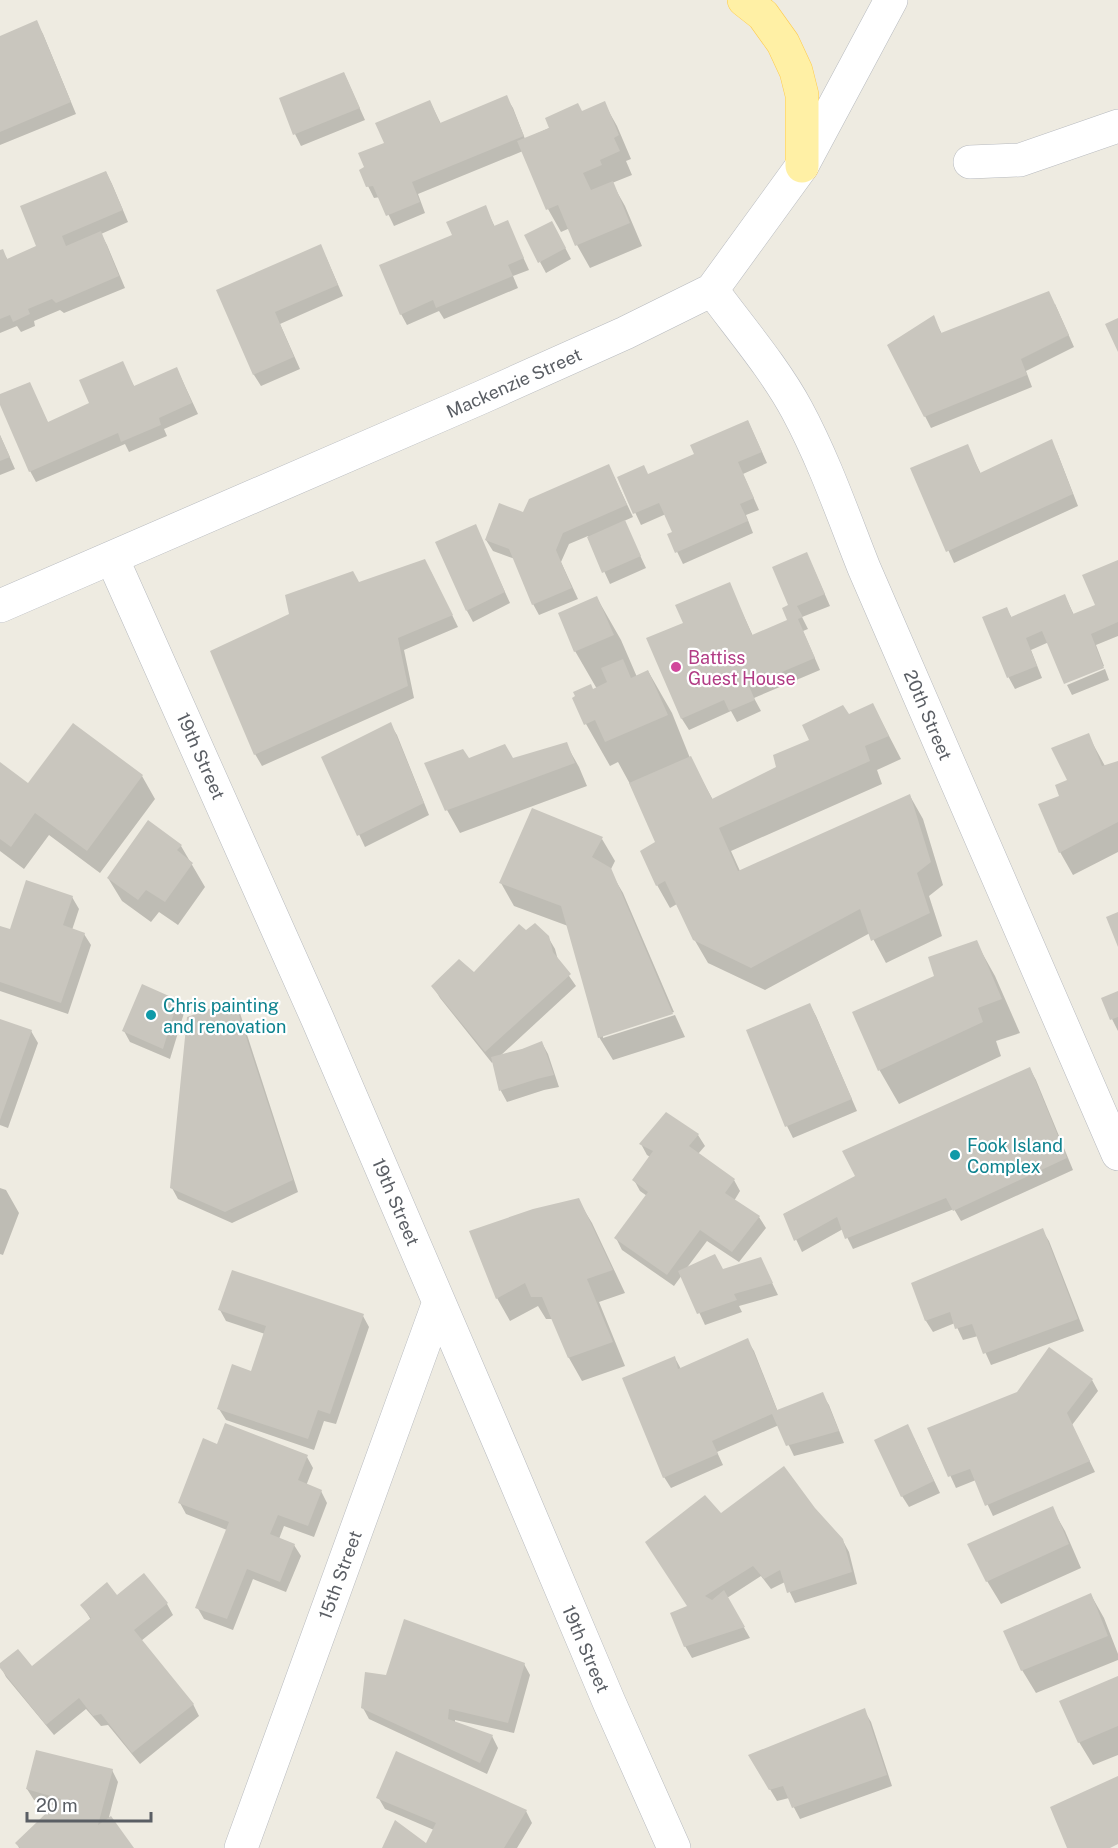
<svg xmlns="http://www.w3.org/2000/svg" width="1118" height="1848" font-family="'Public Sans',sans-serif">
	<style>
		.shadow { fill: #0003 }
		.building { fill: #c9c6be }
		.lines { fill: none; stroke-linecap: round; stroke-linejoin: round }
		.minor-casing { stroke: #b7babf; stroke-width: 34 }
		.primary-casing { stroke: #ffcb4a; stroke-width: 34 }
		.minor { stroke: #fff; stroke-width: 33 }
		.primary { stroke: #fff0a5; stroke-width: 33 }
		.hotel-dot { fill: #d1479c; stroke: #fff; stroke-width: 2 }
		.culture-dot { fill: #0f9aa8; stroke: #fff; stroke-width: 2 }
		.labels { text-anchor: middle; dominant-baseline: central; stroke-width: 4.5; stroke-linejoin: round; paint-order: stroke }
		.street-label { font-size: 18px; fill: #5a5e64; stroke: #fff }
		.hotel-label { font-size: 18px; fill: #b23c85; stroke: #fff; text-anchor: start }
		.culture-label { font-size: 18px; fill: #0d838f; stroke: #fff; text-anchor: start }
	</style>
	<rect width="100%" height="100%" fill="#eeebe1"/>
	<path class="shadow" d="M36 22 43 34 76 114 0 145V38Z
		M344 73 365 120 301 146 295 134 281 99Z
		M506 97 513 108 525 139 604 103 617 126 631 159 626 161 632 175 612 183 625 206 642 246 590 268 577 245 570 228 561 232 548 209 523 151 418 194 425 213 394 226 380 197 374 198 368 186 386 144 430 102 441 124Z
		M106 172 112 184 128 222 101 234 107 245 125 288 64 313 60 310 34 321 35 326 21 332 17 326 0 333V252L2 251 8 260 38 247Z
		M485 207 495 227 507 222 529 270 513 276 518 288 444 319 439 311 407 325 401 314Z
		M558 234 571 259 546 273 540 262Z
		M326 257 343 296 280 324 300 369 261 386 254 375 218 291Z
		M1055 304 1074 347 1026 371 1032 387 931 428 889 345 933 317 942 334Z
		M122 363 135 388 177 369 198 414 164 429 167 436 129 452 125 444 36 482 30 471 0 401V396L30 384 48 423 91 404Z
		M748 421 767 463 743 474 759 510 746 515 753 533 683 564 669 535 674 532 666 514 641 525 619 478 648 475 696 454Z
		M0 435 15 469 0 475Z
		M1051 441 1057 452 1078 506 954 563 912 469 967 446 981 474Z
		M609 466 633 517 624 521 646 568 610 584 588 536 569 544 561 562 578 599 539 615 533 604 515 559 493 551 486 540 524 514Z
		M475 526 510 603 473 622 467 611Z
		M1118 562V636L1096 645 1104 666 1065 682 1049 642 1031 650 1042 678 1015 689 1009 678 984 618 1006 608 1012 618 1065 596 1074 615 1097 606Z
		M812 565 830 606 802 617 808 629 803 631 820 670 754 698 761 711 737 722 731 711 689 730 682 719 648 639 685 623 729 584 753 636 789 621 790 606Z
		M431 572 458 627 404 650 414 698 262 766 255 754 358 583Z
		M597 598 621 640 637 677 648 671 672 713 690 758 713 800 778 768 811 741 849 716 873 705 901 759 877 770 882 784 731 851 740 871 910 796 923 819 943 885 929 896 942 936 886 963 870 933 765 990 708 963 694 939 677 904 670 908 657 885V843L630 784 618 762 610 766 586 724 574 699 597 689 575 651Z
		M1105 669 1109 680 1072 695 1067 685Z
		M390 724 397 735 429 815 365 847 323 758Z
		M1088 735 1105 766 1118 763V852L1073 875 1060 852 1061 797Z
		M566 744 579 767 587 786 460 833 447 810 469 759 513 760Z
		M0 763 28 785 142 776 155 799 100 873 49 835 24 869 0 851Z
		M148 822 181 846 205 887 178 925 159 912 151 922 122 901 108 878Z
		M602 839 615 861 610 871 623 893 674 1012 603 1035V1038L675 1015 685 1037 613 1060 599 1037 568 926 514 906 501 883Z
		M72 897 79 909 72 930 84 934 91 945 68 1014 0 991V927L11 931Z
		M526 932 548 937 555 949 558 960 576 986 499 1057 542 1043 548 1054 559 1087 544 1090 507 1102 501 1091 493 1062 492 1063 440 998 433 986 474 974Z
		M976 942 995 976 1020 1033 996 1041 1001 1056 899 1104 880 1071 854 1013 936 977Z
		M1118 993V1031L1112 1019Z
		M177 1001 184 1013 170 1059 130 1042 124 1031Z
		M233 1002 240 1013 298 1192 232 1223 178 1199 172 1188Z
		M810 1005 816 1016 857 1111 793 1138 787 1126 748 1031Z
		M0 1020 31 1031 38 1043 8 1128 0 1125Z
		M1030 1069 1036 1080 1073 1170 961 1221 954 1209 853 1249 843 1229 802 1252 784 1214 857 1177Z
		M666 1114 698 1135 705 1146 698 1154 734 1180 740 1191 734 1201 759 1217 766 1228 739 1262 707 1241 686 1269 723 1271 760 1258 778 1295 739 1306 742 1312 705 1325 682 1275 674 1286 622 1250 616 1238 647 1196 640 1191 634 1180 650 1157 647 1155 641 1144Z
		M0 1188 6 1190 19 1213 3 1255 0 1254Z
		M578 1200 592 1223 625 1293 599 1302 625 1366 582 1381 569 1358 553 1319H546L538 1306 510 1321 497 1298Z
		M1042 1230 1049 1241 1084 1331 991 1365 978 1336 963 1340 955 1323 933 1332 926 1321 913 1284Z
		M220 1310 363 1316 369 1327 336 1424 324 1421 314 1450 226 1420 219 1409 252 1373 265 1334 226 1321Z
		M747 1340 754 1351 778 1412 822 1394 829 1405 844 1443 794 1456 779 1425 717 1452 723 1465 671 1488 664 1477 675 1358 681 1369Z
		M1092 1380 1098 1391 1072 1425 1095 1472 993 1516 976 1480 956 1488 929 1429Z
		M914 1438 940 1493 909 1507 902 1496Z
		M218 1446 307 1457 313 1468 306 1486 321 1491 327 1503 314 1537 284 1526 279 1539 294 1545 301 1556 286 1592 253 1579 233 1630 204 1619 197 1607 227 1530 186 1514 180 1503Z
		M1052 1508 1065 1531 1081 1568 1001 1604 987 1581Z
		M814 1509 842 1539 849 1552 857 1584 795 1603 785 1582 771 1589 761 1576 727 1598 750 1638 692 1658 685 1646 689 1607 720 1515Z
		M143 1575 167 1604 173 1615 141 1641 193 1704 199 1716 140 1764 108 1725 101 1726 86 1709 54 1735 6 1677 0 1665 31 1668 91 1620 82 1605 117 1597Z
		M1091 1595 1104 1618 1118 1654V1660L1036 1693 1022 1670Z
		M524 1664 530 1675 514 1733 455 1720V1723L492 1736 498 1748 487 1774 369 1719 363 1708 387 1677Z
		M1118 1678V1755L1093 1765 1079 1742Z
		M864 1710 871 1722 892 1786 800 1819 789 1798 777 1801 750 1756Z
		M112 1770 118 1782 109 1817 132 1848H19L17 1843 56 1806 34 1800 27 1789Z
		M378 1797 526 1811 532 1823 517 1848H384L426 1845 434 1830 385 1809Z"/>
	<path class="building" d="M37 20 71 102 0 132V36Z
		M344 72 360 108 293 135 279 98Z
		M507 95 524 136 412 182 420 202 386 216 373 186 366 187 359 170 364 167 358 153 384 143 375 123 430 100 440 123Z
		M605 101 619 135 614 138 620 151 600 160 602 165 583 173 591 190 613 181 630 223 575 246 558 205 546 210 517 141 549 128 545 118 578 103 582 111Z
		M106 171 123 210 62 236 66 246 101 231 119 276 56 303 52 299 28 309 30 314 13 322 10 315 0 319V250L3 249 7 259 36 246 20 206Z
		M486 205 494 226 508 220 524 258 508 265 513 276 436 308 433 300 400 315 379 265 452 235 446 222Z
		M552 221 566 248 538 263 524 235Z
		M321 244 338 285 275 312 294 357 253 375 216 290Z
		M1049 291 1069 335 1021 359 1027 375 924 417 887 345 934 315 941 333Z
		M1118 318V352L1105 324Z
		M123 361 134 386 177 367 192 403 159 418 161 425 121 442 118 433 29 472 0 405V394L30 382 48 422 89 403 79 380Z
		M748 420 762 452 738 462 754 498 740 504 748 521 675 553 667 534 672 532 659 503 633 514 617 477 644 465 648 474 694 454 690 445Z
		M0 435 10 457 0 461Z
		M1052 439 1073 494 946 552 910 468 968 444 980 473Z
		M609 464 627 505 563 533 556 550 572 588 532 605 509 549 485 540 499 503 523 512 529 499Z
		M625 520 641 556 602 573 587 537Z
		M476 524 505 592 466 611 435 542Z
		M807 552 825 594 797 606 803 617 798 619 815 658 749 686 755 700 729 711 724 700 681 719 646 638 683 623 675 605 730 582 752 635 787 620 782 608 788 605 772 567Z
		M425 559 453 615 398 638 408 686 254 755 210 651 289 614 285 595 353 571 359 582Z
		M1118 560V622L1091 634 1104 668 1064 684 1042 631 1026 638 1037 666 1007 678 982 617 1007 607 1011 617 1065 594 1073 614 1095 605 1082 575Z
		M597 596 614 635 574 652 558 613Z
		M623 659 631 678 648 670 668 715 605 742 595 720 584 725 572 698 575 696 573 692 591 684 593 689 607 682 601 668Z
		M873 703 889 736 865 746 870 761 719 828 738 871 910 794 931 862 917 873 930 913 871 941 860 909 751 968 693 940 665 881 656 886 640 851 655 842 629 783 691 756 712 799 776 767 773 755 809 740 802 725 843 705 849 714Z
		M391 722 424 803 357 836 321 757Z
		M73 723 143 775 87 851 35 813 11 847 0 839V762L28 783Z
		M1089 733 1102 766 1118 761V822L1059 853 1038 804 1059 796 1055 785 1067 780 1051 748Z
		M567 742 575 763 445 811 424 763 463 749 469 758 505 744 513 758Z
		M532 808 603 837 592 857 611 868 673 1014 598 1038 561 906 499 883Z
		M148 820 182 845 177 850 193 863 165 902 146 890 138 900 107 878Z
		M26 880 73 896 63 925 85 933 61 1003 0 982V926L10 929Z
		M1118 912V947L1106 917Z
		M535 923 549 936 553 952 571 974 485 1052 431 986 459 959 474 972 519 924 526 930Z
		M977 940 1002 999 978 1008 983 1022 878 1071 852 1012 934 976 928 957Z
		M142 984 178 1000 163 1049 122 1031Z
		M1118 991V1017L1110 1020 1101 998Z
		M234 1000 293 1180 225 1212 170 1188 187 1017Z
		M810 1003 852 1099 785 1127 746 1030Z
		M0 1019 32 1030 0 1120Z
		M542 1041 554 1075 537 1079 499 1091 491 1057 522 1049Z
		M1030 1067 1067 1158 953 1211 946 1198 845 1239 837 1217 794 1241 783 1214 855 1176 842 1151Z
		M666 1112 699 1134 689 1146 735 1179 725 1193 760 1216 732 1252 700 1230 667 1275 614 1238 648 1192 632 1180 653 1151 639 1144Z
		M579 1198 613 1270 587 1279 613 1342 568 1358 542 1297H531L525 1283 496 1299 469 1231 533 1209Z
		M1043 1228 1078 1319 983 1354 972 1324 955 1329 950 1312 925 1321 911 1283Z
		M715 1254 723 1269 761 1257 773 1283 734 1294 737 1300 697 1314 678 1271Z
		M232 1270 364 1314 330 1414 318 1410 308 1439 217 1409 232 1364 251 1371 266 1326 218 1310Z
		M748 1338 777 1410 823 1392 839 1431 786 1446 772 1414 712 1441 718 1454 663 1478 622 1378 675 1356 678 1369Z
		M1049 1347 1093 1379 1067 1413 1090 1461 985 1506 970 1469 948 1477 927 1428 1017 1392Z
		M225 1423 308 1455 298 1480 322 1490 308 1526 278 1515 270 1534 295 1544 280 1582 247 1569 227 1619 195 1608 229 1522 178 1503 203 1438 217 1444Z
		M908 1424 934 1481 901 1497 874 1440Z
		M784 1466 815 1508 843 1539 852 1572 787 1593 780 1570 764 1579 753 1566 705 1596 712 1600 724 1590 745 1627 684 1647 670 1613 687 1606 645 1542 705 1495 721 1513Z
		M1053 1506 1069 1544 986 1582 967 1544Z
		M144 1573 168 1603 134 1630 194 1704 132 1753 101 1714 93 1716 79 1698 46 1725 0 1668V1663L18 1649 32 1666 91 1618 80 1605 107 1582 117 1595Z
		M1091 1593 1108 1636 1021 1671 1003 1631Z
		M404 1619 525 1663 508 1723 449 1709 448 1719 493 1735 480 1763 361 1708 365 1672 386 1675Z
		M1118 1676V1726L1078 1743 1059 1701Z
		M865 1708 887 1775 792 1808 783 1786 769 1790 748 1755Z
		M36 1750 113 1769 98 1825 111 1816 134 1848H20L15 1843 61 1799 26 1789Z
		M396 1751 527 1810 504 1848H382L395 1820 426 1843 436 1823 376 1798Z
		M1118 1776V1844L1110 1848H1067L1050 1807Z"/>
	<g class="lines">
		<defs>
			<path id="minor" d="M970 162 1020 160 1118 126
				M712 290C740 328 775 369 797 410 824 460 843 515 864 568L1118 1154
				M112 558 318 1020 505 1456 609 1702 674 1848
				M0 606 480 398 625 333 712 290 802 166 891 0
				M241 1848 439 1302"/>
			<path id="primary" d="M744 0 763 15 783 43 796 71 802 95V166"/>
		</defs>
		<use href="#minor" class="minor-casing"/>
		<use href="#primary" class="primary-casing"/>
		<use href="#minor" class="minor"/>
		<use href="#primary" class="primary"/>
	</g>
	<circle class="hotel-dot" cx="676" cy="667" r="6"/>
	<g class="culture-dot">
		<circle cx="151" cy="1015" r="6"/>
		<circle cx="955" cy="1155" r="6"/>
	</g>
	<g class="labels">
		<g class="street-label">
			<text transform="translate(514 383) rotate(-24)">Mackenzie Street</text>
			<text transform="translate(928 715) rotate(67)">20th Street</text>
			<text transform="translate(201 756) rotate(66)">19th Street</text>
			<text transform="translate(396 1202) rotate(67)">19th Street</text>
			<text transform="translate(340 1575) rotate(-70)">15th Street</text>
			<text transform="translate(586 1649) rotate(67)">19th Street</text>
		</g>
		<g class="hotel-label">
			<text x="688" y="657">Battiss<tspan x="688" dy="21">Guest House</tspan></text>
		</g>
		<g class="culture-label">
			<text x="163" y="1005">Chris painting<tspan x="163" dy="21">and renovation</tspan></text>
			<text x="967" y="1145">Fook Island<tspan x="967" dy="21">Complex</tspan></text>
		</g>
	</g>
	<path d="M27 1812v9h124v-9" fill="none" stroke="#5a5e64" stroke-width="3"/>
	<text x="36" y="1812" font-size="18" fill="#5a5e64" stroke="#ffffff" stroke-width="4.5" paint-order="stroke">20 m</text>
</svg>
